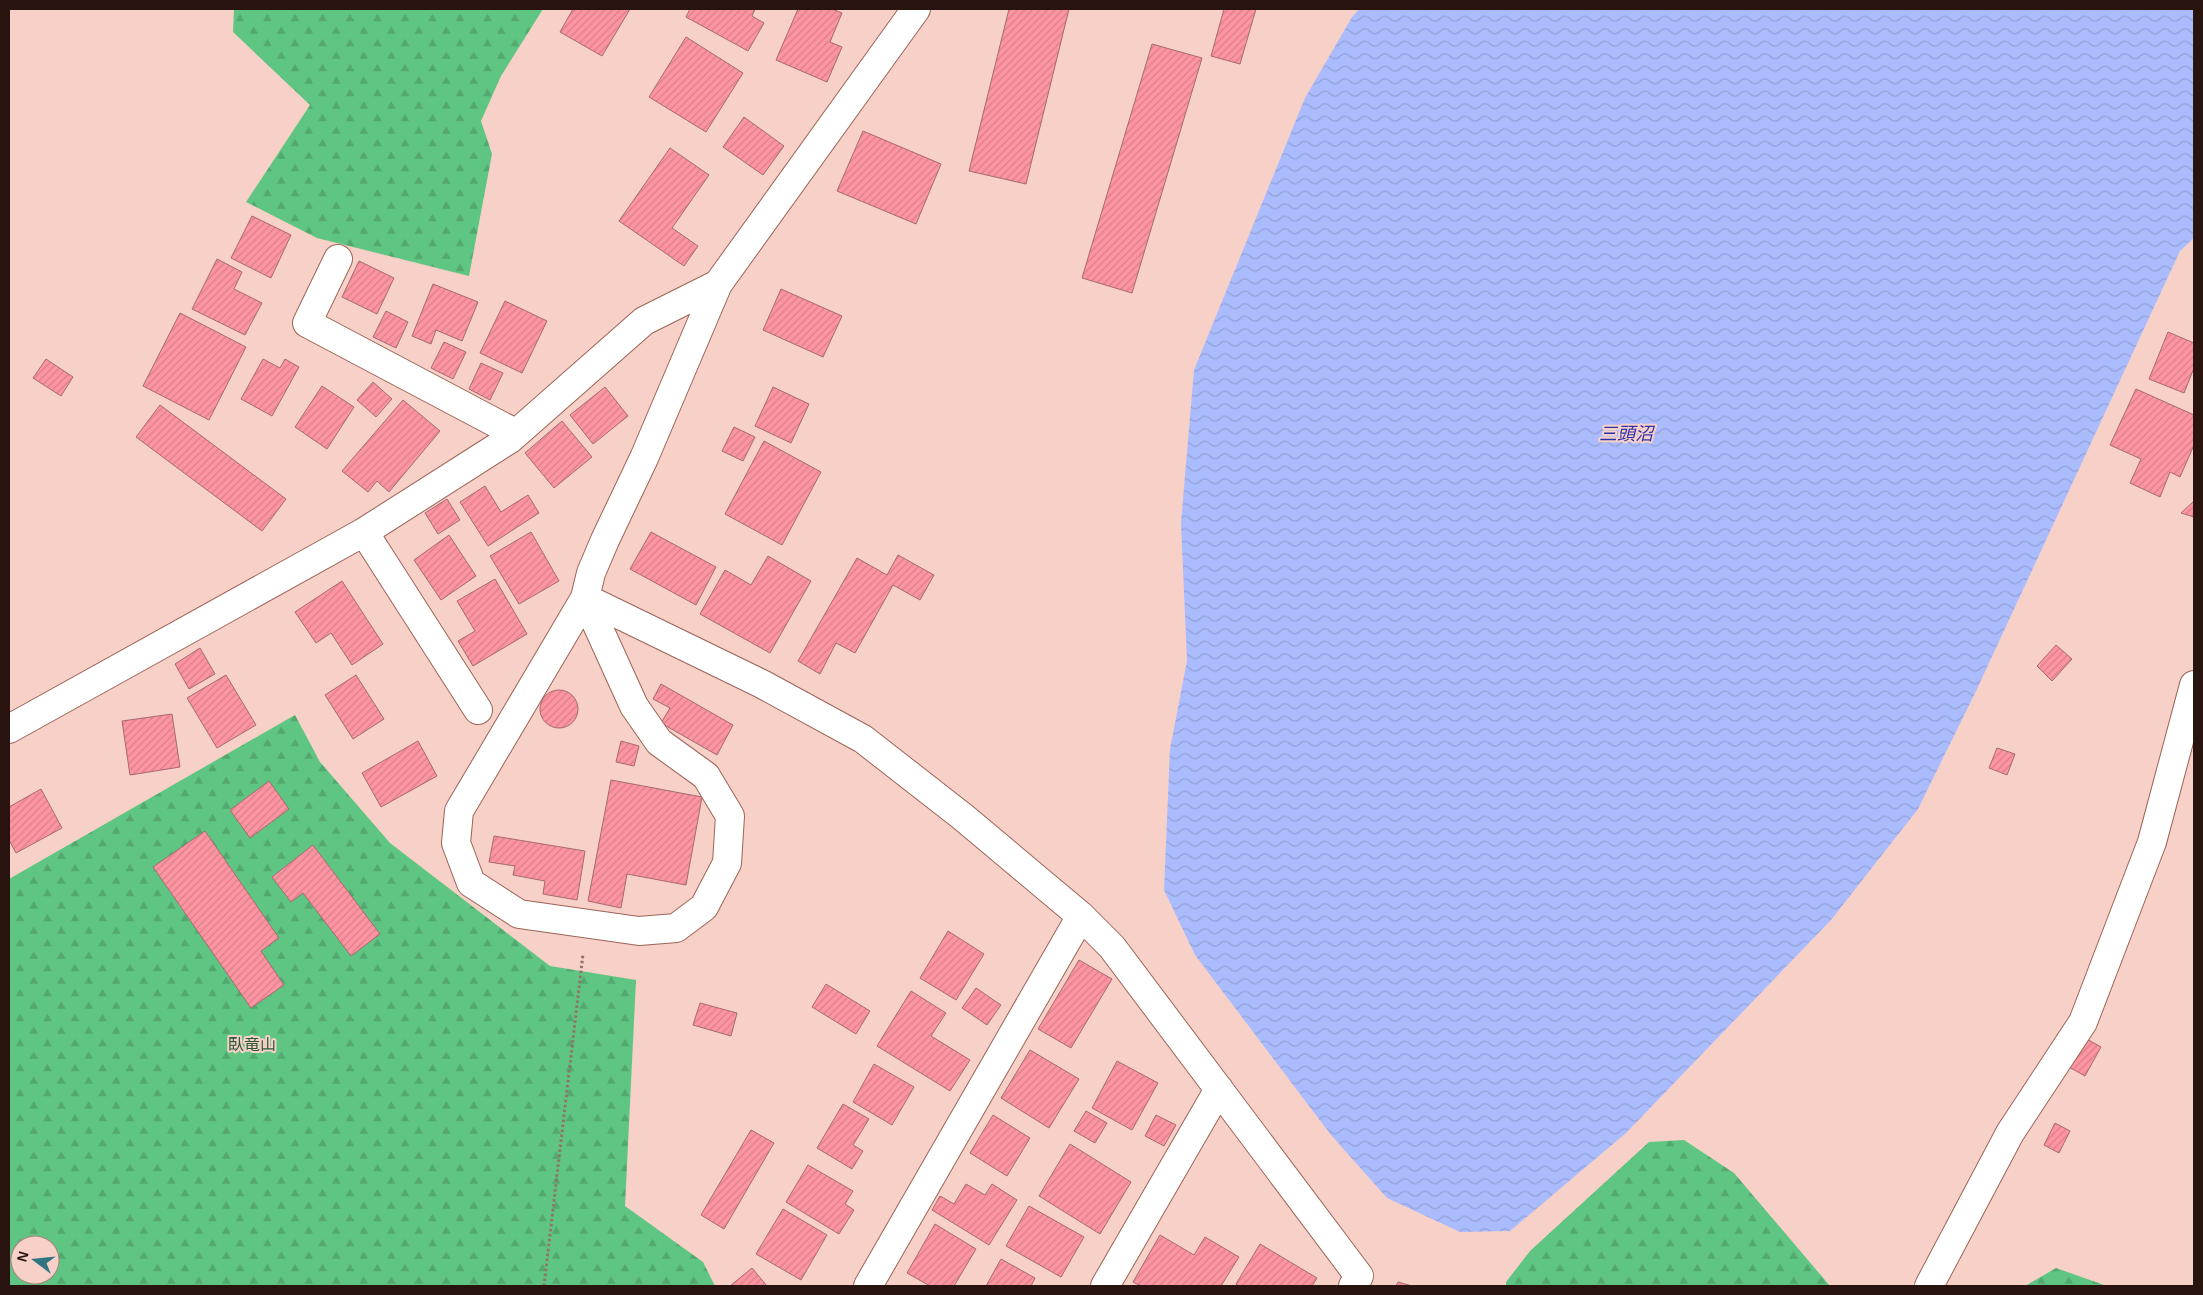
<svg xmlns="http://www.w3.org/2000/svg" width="2203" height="1295" font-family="Arial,'Noto Sans JP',sans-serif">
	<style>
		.forest { fill: url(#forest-firs); fill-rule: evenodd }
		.water { fill: url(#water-waves) }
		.building { fill: url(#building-hatch); stroke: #a56a70 }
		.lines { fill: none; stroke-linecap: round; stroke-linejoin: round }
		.minor-casing { stroke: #9c6457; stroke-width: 30 }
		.path { stroke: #92736c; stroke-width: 3; stroke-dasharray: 2.5 2.5; stroke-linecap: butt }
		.minor { stroke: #fff; stroke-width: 28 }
		.labels { text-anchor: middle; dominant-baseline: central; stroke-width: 4; stroke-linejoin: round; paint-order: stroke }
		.park-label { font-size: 16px; fill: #295939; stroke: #f7d0c7 }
		.water-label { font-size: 18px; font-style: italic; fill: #2d30aa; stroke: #f7d0c7 }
	</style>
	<defs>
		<pattern id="forest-firs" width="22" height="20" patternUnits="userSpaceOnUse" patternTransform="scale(1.25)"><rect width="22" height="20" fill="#5fc582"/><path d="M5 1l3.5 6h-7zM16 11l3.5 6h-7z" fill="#53a86f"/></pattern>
		<pattern id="water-waves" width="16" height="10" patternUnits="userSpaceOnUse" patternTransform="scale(1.25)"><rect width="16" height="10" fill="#abbcfe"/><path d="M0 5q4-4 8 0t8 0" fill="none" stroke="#93a1d8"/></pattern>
		<pattern id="building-hatch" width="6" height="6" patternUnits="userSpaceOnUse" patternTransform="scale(1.25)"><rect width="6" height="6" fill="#fd94a1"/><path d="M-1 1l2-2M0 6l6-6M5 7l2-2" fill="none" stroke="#d97f89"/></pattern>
	</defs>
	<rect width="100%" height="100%" fill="#f7d0c7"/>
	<path class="forest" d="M234 9H543L501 76 481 121 492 154 469 276 317 238 246 202 310 105 233 32Z
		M295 715 320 762 390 843 550 966 636 980 625 1206 703 1262 715 1286H9V879ZM20 1245H50V1275H20Z
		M1684 1140 1734 1173 1830 1286H1506V1282L1530 1251 1649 1142Z
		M2056 1268 2107 1286H2025Z"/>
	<path class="water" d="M1359 9H2194V238L2180 251 1976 691 1918 809 1831 920 1626 1133 1510 1231 1460 1232 1387 1198 1331 1135 1195 955 1164 890 1170 749 1187 661 1181 523 1194 370 1305 98 1352 17Z"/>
	<path class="building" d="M573 9H630L602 56 560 32Z
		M690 9H755L752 16 764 23 748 51 686 17Z
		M798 9H832L842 13 830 42 842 47 827 82 776 60Z
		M1009 9H1069L1026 184 969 171Z
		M1224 9H1256L1240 64 1211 56Z
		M686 37 743 73 706 132 649 97Z
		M1152 44 1202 58 1132 293 1082 278Z
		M744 117 784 146 763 175 723 147Z
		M863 131 941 164 916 224 837 191Z
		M670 148 709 175 672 228 698 246 684 266 619 221Z
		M252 216 291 235 271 278 231 258Z
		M217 259 242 272 234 289 262 303 245 335 192 309Z
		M359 261 394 278 377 314 342 297Z
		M433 284 478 302 462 341 436 330 431 344 412 336Z
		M781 289 842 316 823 357 763 330Z
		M505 301 547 321 522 373 480 353Z
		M386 311 408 322 396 348 373 337Z
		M180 313 246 347 209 420 143 386Z
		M2168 332 2194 343V368L2184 393 2149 379Z
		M444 342 466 352 453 379 431 368Z
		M46 359 73 377 61 396 33 378Z
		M263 359 280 368 285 359 299 367 272 416 241 399Z
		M481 363 503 373 490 400 469 389Z
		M373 382 392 399 376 417 357 400Z
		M322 386 354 407 327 449 295 427Z
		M605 387 628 416 593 444 570 415Z
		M773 387 809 404 791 443 755 426Z
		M2136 389 2194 415V445L2180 477 2170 472 2160 497 2130 483 2141 459 2110 445Z
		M403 400 440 431 389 492 377 481 368 492 342 471Z
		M160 405 286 499 262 531 136 437Z
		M562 421 592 457 554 488 525 453Z
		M734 427 755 437 743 461 722 451Z
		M764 441 821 472 782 545 725 514Z
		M485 486 501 512 528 495 539 513 488 546 460 502Z
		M447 499 460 520 438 534 425 513Z
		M2194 501V517L2181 513Z
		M531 532 559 581 519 604 490 556Z
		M651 532 716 567 696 605 630 569Z
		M449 535 476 576 441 600 414 560Z
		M898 555 934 575 920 600 893 585 855 653 836 643 820 674 798 661 857 558 887 575Z
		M768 556 811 581 770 653 700 614 725 570 751 585Z
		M495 579 527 634 473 666 458 641 475 631 457 601Z
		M342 581 383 644 352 665 331 633 316 643 295 612Z
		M2056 645 2072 659 2052 681 2037 666Z
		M200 648 215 674 189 689 175 664Z
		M226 675 256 725 217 748 187 698Z
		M356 675 384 719 353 739 325 695Z
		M661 684 733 725 717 755 661 723 670 708 653 699Z
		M540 709a19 19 0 1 1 38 0a19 19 0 1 1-38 0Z
		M172 714 180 767 130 775 122 721Z
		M418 741 437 776 381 807 362 773Z
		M621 741 639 746 634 766 616 762Z
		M1997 748 2015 754 2007 775 1989 768Z
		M611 780 702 797 686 885 627 874 621 908 588 901Z
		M269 781 289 809 250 838 230 810Z
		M41 789 62 828 16 853 9 840V807Z
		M205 831 279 938 261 951 284 985 251 1008 153 867Z
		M494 836 585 851 577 900 543 894 545 881 513 875 515 866 489 862Z
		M313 845 380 934 351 956 303 893 291 902 272 877Z
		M948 931 984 954 956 1000 920 978Z
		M1079 960 1112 979 1071 1048 1038 1029Z
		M826 984 870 1011 856 1034 812 1007Z
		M976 988 1001 1005 987 1025 962 1008Z
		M911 991 946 1013 931 1036 970 1060 950 1091 877 1046Z
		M700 1003 737 1013 731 1036 693 1025Z
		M2085 1038 2101 1047 2085 1076 2069 1067Z
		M1030 1050 1079 1079 1049 1128 1001 1098Z
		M1117 1061 1158 1083 1132 1130 1092 1108Z
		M874 1064 914 1087 892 1125 853 1102Z
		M843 1104 869 1119 853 1145 863 1151 852 1169 817 1148Z
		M1086 1111 1107 1123 1095 1143 1074 1131Z
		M993 1115 1030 1138 1007 1176 970 1153Z
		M1156 1115 1176 1125 1164 1146 1145 1136Z
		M2055 1123 2070 1131 2059 1153 2044 1145Z
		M751 1130 774 1143 724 1229 701 1215Z
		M1070 1144 1131 1182 1100 1234 1039 1196Z
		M808 1165 853 1191 845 1204 854 1210 839 1234 786 1202Z
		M966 1184 985 1195 992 1184 1017 1200 989 1245 932 1210 940 1196 954 1204Z
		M1029 1206 1084 1237 1061 1277 1006 1246Z
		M783 1209 827 1235 801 1280 756 1254Z
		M935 1224 976 1249 954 1286H930L907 1273Z
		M1160 1235 1194 1255 1205 1237 1239 1257 1221 1286H1141L1133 1282Z
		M1260 1244 1317 1278 1312 1286H1239L1236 1284Z
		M1001 1259 1035 1278 1031 1286H986Z
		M752 1268 767 1286H730Z
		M1398 1282 1412 1286H1396Z"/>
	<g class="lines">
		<defs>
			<path id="minor" d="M916 9 718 284 644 458 605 540 591 573 585 598 762 684 863 739 963 817 1081 916 1112 947 1359 1276 1353 1286
				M338 259 307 323 515 433
				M364 532 478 710
				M585 598 634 706 659 742 706 776 730 816 727 863 704 907 676 928 639 931 519 914 471 883 456 843 459 811Z
				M9 729 364 532 510 439 644 321 718 284
				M868 1286 1081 916
				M1105 1286 1219 1089
				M1929 1286 2010 1133 2083 1022 2152 842 2194 685"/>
		</defs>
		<use href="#minor" class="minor-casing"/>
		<path class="path" d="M544 1286 583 954"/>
		<use href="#minor" class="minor"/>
	</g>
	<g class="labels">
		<g class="park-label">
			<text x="252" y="1044">臥竜山</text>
		</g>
		<g class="water-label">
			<text x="1626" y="434">三頭沼</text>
		</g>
	</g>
	<rect width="2203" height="1295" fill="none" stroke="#29130e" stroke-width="20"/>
	<g transform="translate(35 1260) rotate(286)"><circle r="24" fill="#f7d0c7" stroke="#a5847d"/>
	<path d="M0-4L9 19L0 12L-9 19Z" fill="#2e7481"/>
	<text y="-8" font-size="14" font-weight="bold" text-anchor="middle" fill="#29130e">N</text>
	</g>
</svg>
